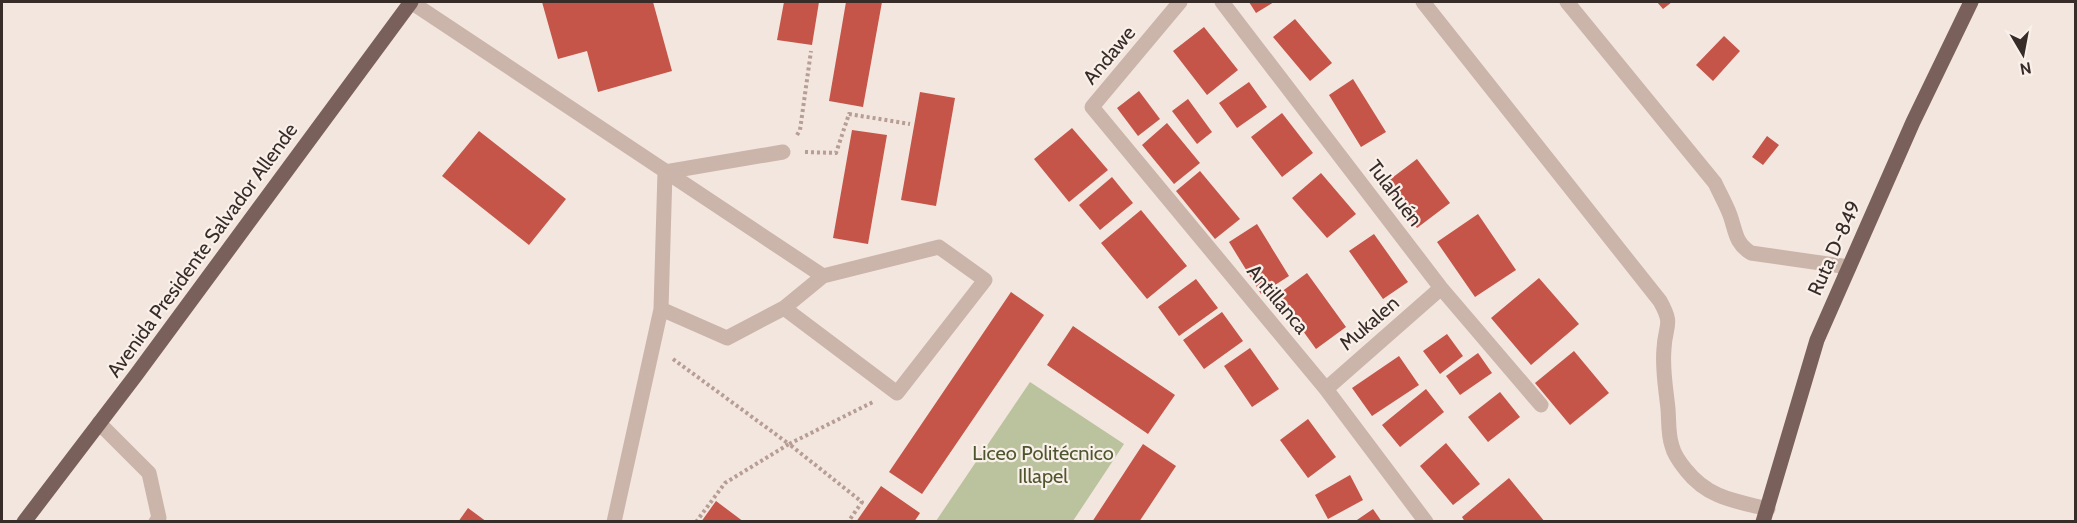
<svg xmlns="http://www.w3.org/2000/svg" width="2077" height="523" font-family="Cabin,sans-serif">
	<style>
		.green { fill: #bbc29e }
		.building { fill: #c55449 }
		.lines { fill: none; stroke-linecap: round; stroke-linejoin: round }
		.path { stroke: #b79d94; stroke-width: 4; stroke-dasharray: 3 3; stroke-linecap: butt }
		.minor { stroke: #cbb4a9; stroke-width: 15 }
		.major { stroke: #7a605a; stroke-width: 15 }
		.labels { text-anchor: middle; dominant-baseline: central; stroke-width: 4.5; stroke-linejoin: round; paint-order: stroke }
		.street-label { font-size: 20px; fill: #382c29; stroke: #faf0ea }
		.park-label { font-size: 20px; fill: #4d562d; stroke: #faf0ea }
	</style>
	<rect width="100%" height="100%" fill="#f2e6de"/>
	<path class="green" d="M1030 382 1124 444 1073 521H936Z"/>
	<path class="building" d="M542 2H653L672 71 598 92 587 51 558 59Z
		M784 2H819L812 45 777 40Z
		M846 2H882L863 107 829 101Z
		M1249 2H1274L1256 13Z
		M1657 2H1672L1663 9Z
		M1295 19 1332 63 1310 81 1273 37Z
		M1204 27 1238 70 1207 95 1173 51Z
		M1724 36 1740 51 1713 81 1696 65Z
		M1353 79 1386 132 1361 147 1329 95Z
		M1249 82 1267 107 1237 128 1219 103Z
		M1139 91 1160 119 1138 136 1117 108Z
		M920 92 955 98 936 206 901 200Z
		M1188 99 1212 132 1197 144 1172 111Z
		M1282 113 1313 153 1282 177 1251 137Z
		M1167 123 1200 163 1174 184 1142 145Z
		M1072 128 1108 170 1069 202 1034 159Z
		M852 130 887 135 868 244 833 238Z
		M479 131 566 199 529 245 442 176Z
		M1767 136 1779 145 1763 165 1752 157Z
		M1417 159 1450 203 1417 228 1384 184Z
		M1200 171 1240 219 1215 239 1176 191Z
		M1321 173 1356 214 1327 238 1292 198Z
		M1112 177 1133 203 1100 230 1079 205Z
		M1141 210 1187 266 1147 299 1101 243Z
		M1478 214 1516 270 1475 297 1437 242Z
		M1257 224 1289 276 1261 294 1229 242Z
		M1374 234 1408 282 1383 299 1349 251Z
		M1307 273 1346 327 1316 349 1277 295Z
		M1539 278 1579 324 1531 365 1491 318Z
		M1196 279 1218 308 1179 336 1158 307Z
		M1011 292 1044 315 922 494 889 472Z
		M1222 312 1243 341 1204 369 1183 340Z
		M1073 326 1175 395 1148 434 1047 365Z
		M1447 334 1463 356 1440 374 1423 351Z
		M1250 348 1279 389 1252 407 1224 366Z
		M1574 351 1609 393 1570 425 1535 383Z
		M1478 353 1492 373 1460 395 1446 376Z
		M1399 356 1419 385 1372 416 1352 388Z
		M1426 389 1444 412 1400 447 1382 425Z
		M1500 392 1520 417 1488 442 1468 417Z
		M1308 419 1336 457 1308 478 1280 440Z
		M1446 443 1480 484 1453 505 1420 466Z
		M1143 444 1176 466 1139 522H1092Z
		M1350 475 1363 500 1328 519 1315 495Z
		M1509 478 1545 522H1465L1462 517Z
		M881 486 920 513 914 522H856Z
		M716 501 744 522H701Z
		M468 508 487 522H458Z
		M1373 509 1382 522H1354Z"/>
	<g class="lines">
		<path class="path" d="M797 135 800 130 811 51
			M805 152 836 153 849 114 910 124
			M673 359 789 444 873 402
			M696 522 725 483 789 444 862 502 848 522"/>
		<path class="minor" d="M411 2 823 276 939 247 985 280 897 393 784 308
			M1180 2 1092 107 1326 389 1426 522
			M1222 2 1441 288 1541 405
			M1423 2 1660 301C1674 326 1665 324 1664 349 1662 369 1666 389 1668 409 1669 421 1668 435 1672 446 1674 454 1681 464 1686 470 1708 498 1735 501 1768 509
			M1567 2 1715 183C1720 194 1726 204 1730 215 1736 232 1735 243 1751 253L1849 267
			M661 309 665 172 783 152
			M1326 389 1441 288
			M99 423 149 473 159 518 156 522
			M614 522 661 309 727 338 784 308 823 276"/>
		<path class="major" d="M24 522 136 375 411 2
			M1763 522 1817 340 1913 122 1971 2"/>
	</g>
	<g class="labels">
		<g class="street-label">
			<text transform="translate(1109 55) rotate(-50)">Andawe</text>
			<text transform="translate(1395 193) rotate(53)">Tulahuén</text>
			<text transform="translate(1834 248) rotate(-66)">Ruta D-849</text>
			<text transform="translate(202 250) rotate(-54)">Avenida Presidente Salvador Allende</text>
			<text transform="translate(1278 299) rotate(50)">Antillanca</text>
			<text transform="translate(1369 323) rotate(-41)">Mukalen</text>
		</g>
		<g class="park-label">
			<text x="1043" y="453">Liceo Politécnico<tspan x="1043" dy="23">Illapel</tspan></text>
		</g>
	</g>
	<rect width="2077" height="523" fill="none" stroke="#382c29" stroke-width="6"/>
	<g transform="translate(2023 54) rotate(170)" stroke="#faf0ea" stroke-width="4.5" paint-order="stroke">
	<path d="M0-4.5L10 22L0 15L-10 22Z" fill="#382c29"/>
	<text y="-9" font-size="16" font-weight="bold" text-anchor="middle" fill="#382c29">N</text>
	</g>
</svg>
